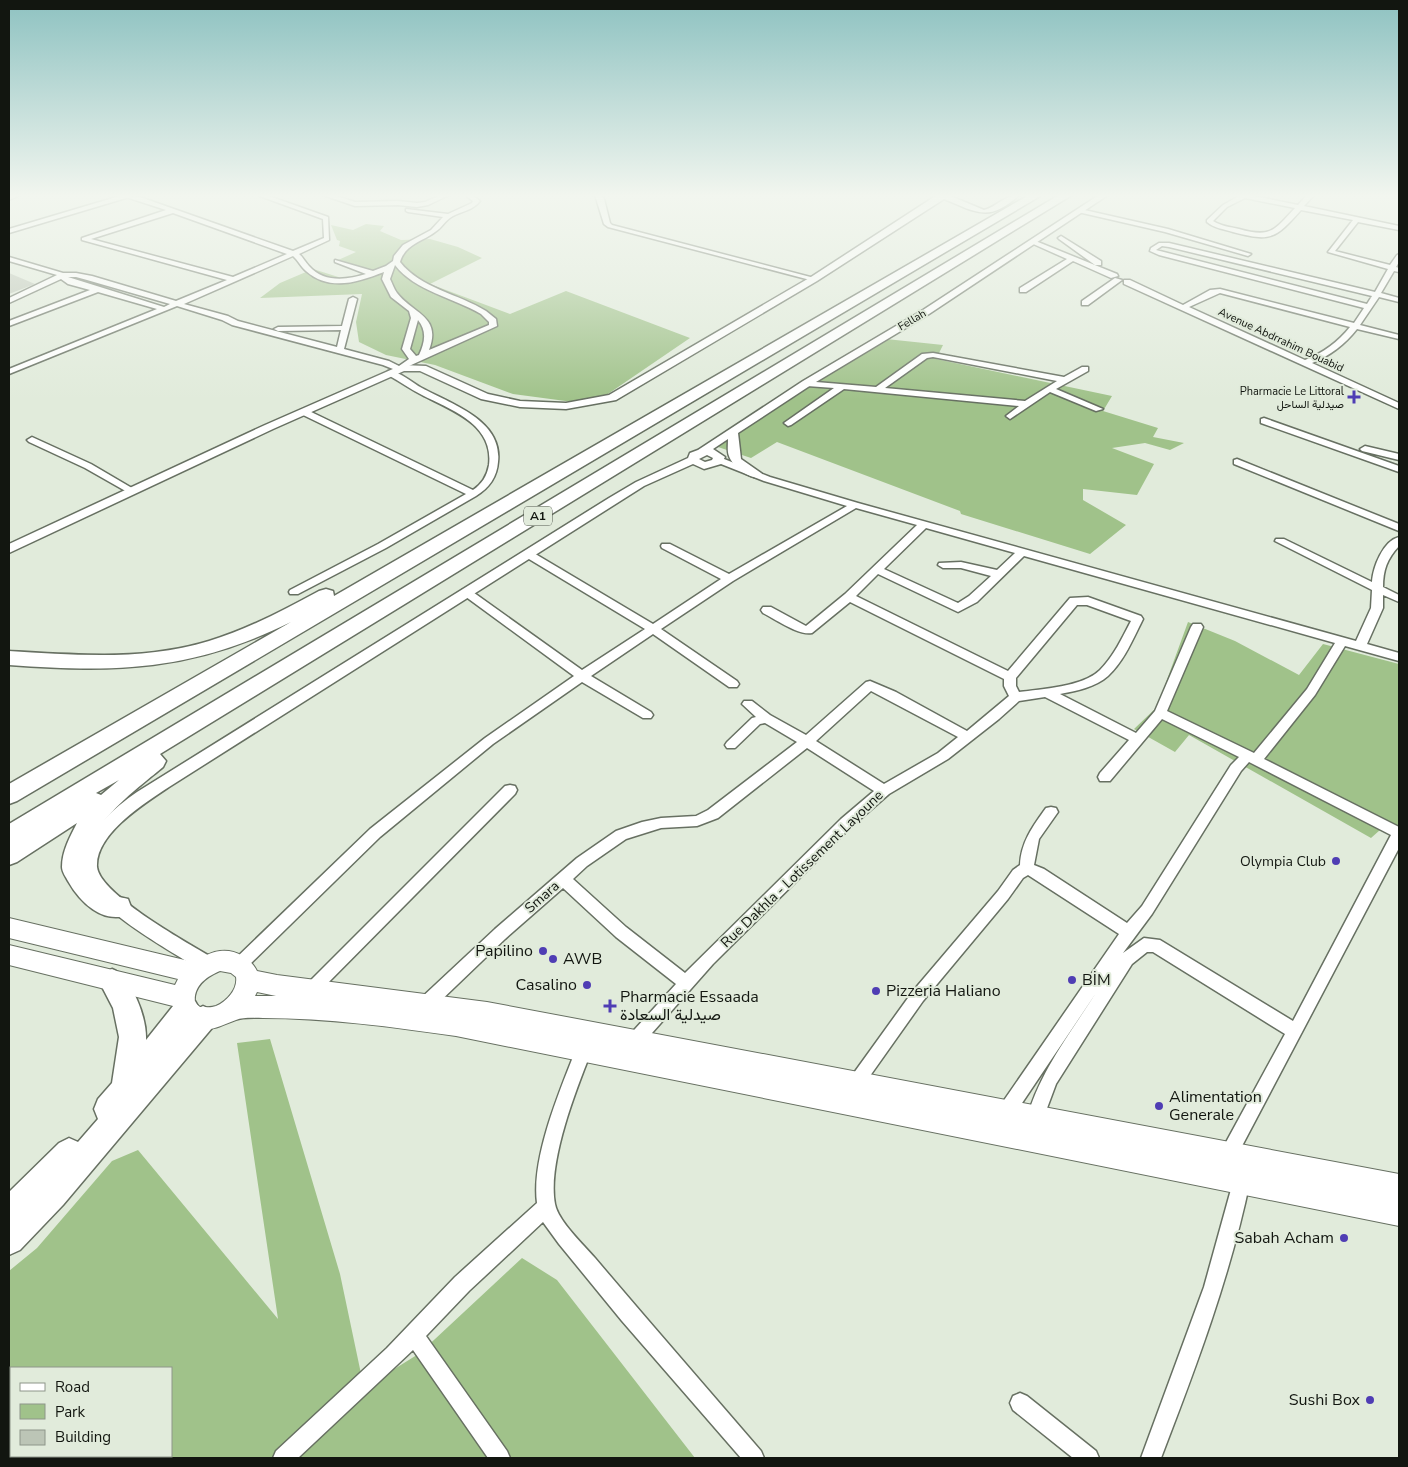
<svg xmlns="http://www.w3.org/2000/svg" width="1408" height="1467" font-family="'Nunito Sans',Vazirmatn,sans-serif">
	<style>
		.green { fill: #a0c28a; fill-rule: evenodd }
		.building { fill: #bcc5b6 }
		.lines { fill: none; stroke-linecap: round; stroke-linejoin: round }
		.minor-casing { stroke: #677062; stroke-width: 3 }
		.tertiary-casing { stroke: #677062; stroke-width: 3 }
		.primary-casing { stroke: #677062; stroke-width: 2 }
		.motorway-casing { stroke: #677062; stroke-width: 3 }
		.minor { fill: #fff; fill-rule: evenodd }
		.tertiary { fill: #fff; fill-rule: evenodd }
		.primary { fill: #fff; fill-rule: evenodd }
		.motorway { fill: #fff; fill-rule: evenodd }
		.poi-dot { fill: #4f3db4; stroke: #e1ebdb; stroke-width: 2 }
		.labels { text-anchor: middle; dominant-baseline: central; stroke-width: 4; stroke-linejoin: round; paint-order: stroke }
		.far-street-label { font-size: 11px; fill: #121610; stroke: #e1ebdb }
		.far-poi-label { font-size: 11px; fill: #121610; stroke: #e1ebdb; text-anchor: end }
		.shield { fill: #e1ebdb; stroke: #50564d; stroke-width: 1 }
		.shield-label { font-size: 12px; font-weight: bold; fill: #121610 }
		.poi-label { font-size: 14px; fill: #121610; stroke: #e1ebdb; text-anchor: end }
		.street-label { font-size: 14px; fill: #121610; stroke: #e1ebdb }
		.near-poi-label { font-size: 16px; fill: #121610; stroke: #e1ebdb; text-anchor: start }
	</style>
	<rect width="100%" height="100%" fill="#e1ebdb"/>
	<path class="green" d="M366 224 384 226 380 231 401 240 430 239 458 247 482 258 430 284 510 314 566 291 690 338 602 398 573 402 513 394 435 365 386 355 359 342 356 322 362 294 260 298 280 283 313 269 351 281 364 272 336 261 356 252 339 246 340 241 337 240 331 225 353 230Z
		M886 339 943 345 936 359 1112 396 1103 411 1158 428 1153 437 1184 443 1170 450 1145 443 1112 448 1154 464 1137 495 1083 489V500L1126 525 1090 554 961 514 960 511 777 442 751 458 712 445Z
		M1188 622 1235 641 1299 675 1323 644 1399 664V839L1380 830 1371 838 1189 735 1175 752 1134 729 1157 707Z
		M270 1039 340 1274 364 1388 420 1353 522 1258 557 1280 695 1458H9V1271L37 1248 112 1161 138 1150 278 1319 237 1043ZM11 1368H171V1456H11Z"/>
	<path class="building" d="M9 273 35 284 9 294Z"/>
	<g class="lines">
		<defs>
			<path id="minor" d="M11 195H20L9 200V196Z
				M120 195 140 197 293 251 324 238 323 219 257 195H266L328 217 329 240 299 254C303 257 305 262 309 266 324 283 347 280 366 274L335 262V260L373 271 386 266 393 261 394 256 403 245 431 230 443 217 408 212 406 211V209L448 214 472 203 473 201 465 195H472L480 201C473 210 463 211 453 216 445 220 442 228 435 232 422 242 405 244 400 262 420 288 459 294 486 311L496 319 497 326 398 371 383 365 232 325 222 320 177 306 9 374V369L157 309 98 292 9 326V321L90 290 68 284 61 279 9 303V298L57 275 9 261V257L63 273H76L92 276 176 301 227 280 82 240V238L166 210ZM173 213 287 254 233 277 91 239ZM293 256C298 260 301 267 306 271 330 292 358 282 384 272L382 279 391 297 409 311 411 318 402 349 409 359 399 366 389 361 344 349 357 299 353 297 349 299 342 326 278 327 274 329 278 331 341 330 337 347 238 321 228 316 184 304ZM395 265C415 291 454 298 481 314L489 322V325L429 350C442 316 413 314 397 293 394 289 392 283 390 279ZM76 277 87 280 170 304 164 307 68 277ZM418 320C427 331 425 342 419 355L416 356 410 349Z
				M323 195H333L355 202 398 201 417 203 425 202 441 195H449L428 205 417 207 398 205 355 206Z
				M595 195H601L604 199 610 223 612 225 818 279 814 281 608 227 604 224Z
				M1241 195H1250L1298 205 1307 195H1314L1304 206 1399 226V230L1358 222 1335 251 1390 265 1397 255 1399 254V262L1396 267 1399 268V272L1394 271 1381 293 1399 298V302L1379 297 1360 325 1399 335V339L1357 329C1345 344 1330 356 1312 363L1399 403V409L1124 284V280H1130L1183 305 1210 290 1220 289 1354 323 1364 308 1159 255 1150 251 1151 248 1159 243H1169L1375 292 1388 269 1328 252 1353 220 1301 210C1275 239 1271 242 1233 232 1223 229 1214 228 1207 222V220L1223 205ZM1245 198 1295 208C1274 231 1270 238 1239 229 1230 227 1221 226 1213 221L1227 207ZM1162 246 1169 247 1372 296 1367 304 1156 250ZM1220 293 1350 327C1338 342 1323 353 1305 360L1189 307Z
				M1080 209 1168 229 1251 254 1248 256 1165 232 1078 212 1077 211Z
				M1061 236 1101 261V265H1095L1059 239 1058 238Z
				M1033 240 1117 274 1118 276 1111 278 1073 261 1026 292H1020V288L1067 259 1031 243 1030 242Z
				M1115 278 1122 280 1088 305H1082V301Z
				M933 353 1064 377 1082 367H1088V371L1056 389 1103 409 1096 411 1050 392 1010 419 1006 416 1019 406 844 389 791 425 788 426 784 423 834 388 807 386 803 383 804 381 876 387 922 354ZM933 357 1057 381 1025 401 885 388 927 358Z
				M388 371C399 370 412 383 422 388 451 404 503 420 498 462 497 477 489 488 476 496L386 548 298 594H290L289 592 290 590 378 544 466 494 301 414V410H307L473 490C482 484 487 476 489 465 494 424 451 410 422 395 410 389 399 381 388 375Z
				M1264 418 1399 466V472L1261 423V419Z
				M32 437 91 464 137 491 132 494 129 493 85 468 29 442 27 440Z
				M1365 446 1399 454V460L1362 451 1360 449Z
				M719 457 770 477 858 503 1356 641 1371 608 1372 590 1275 541 1276 539H1284L1372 582C1373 567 1383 541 1399 537V546C1387 559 1383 570 1383 587L1399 595V602L1383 595V608L1367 644 1399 653V661L1345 646 1315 695 1264 759 1399 827V848L1233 1163 1227 1166 1221 1163 1218 1157 1285 1034 1153 952H1147L1132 964 1056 1084 1040 1127 1034 1129 1028 1127 1026 1121C1039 1073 1069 1035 1096 993L1010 1121 1004 1123 998 1121 996 1115 998 1109 1119 934 1028 875 1023 878 1008 899 923 1001 860 1090 854 1092 848 1090 846 1084 913 991 998 891 1013 870 1020 865C1021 842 1033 826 1046 808L1051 807 1056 808 1058 812 1039 839 1034 865 1044 869 1127 923 1142 906 1231 765 1239 757 1162 719 1110 781H1100L1098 777 1100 773 1129 740 1045 697 1019 701 999 719 948 759 889 794 851 827 713 964 637 1050 631 1053 625 1050 623 1045 625 1040 676 984 616 937 563 888 505 939 432 1009 426 1011 420 1009 418 1004 420 999 495 929 577 858 616 831 642 822 661 818 696 816 708 810 797 742 765 723 760 724 735 748H727L725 745 727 742 752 718 756 717 742 704 744 701H752L770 715 806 735 866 682 870 681 896 692 967 731 1009 696 1004 686V679L850 602 812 633C799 636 775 619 763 613L761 610 763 607H771L806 626 845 594 917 525 856 508 733 581 661 629 737 681 739 684 737 687H729L653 634 591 676 651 712 653 715 651 718H643L582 682 493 744 380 837 245 969 240 971 235 969 232 964 235 959 370 829 485 738 574 676 462 594 461 592 462 590H470L582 670 645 629 524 556 523 554 524 552H532L653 624 721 579 662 548 661 546 662 544H670L729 574 847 506 764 481 716 462 714 460ZM926 528 1015 553 997 570 961 562 939 563 938 565 943 568H961L991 576 969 596 958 603 884 569ZM1024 556 1335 643 1307 689 1254 753 1167 711 1203 627 1201 624H1193L1191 627 1155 711 1136 733 1060 694C1076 691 1096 687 1108 676 1124 661 1133 639 1143 619L1141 616 1088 597 1070 598 1008 671 856 596 878 574 958 612 977 602ZM1077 605H1087L1131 621C1122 638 1114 656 1100 670 1083 687 1041 689 1019 692L1016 686V678ZM871 691 958 737 938 753 884 784 816 741ZM807 748 874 791 841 819 685 973 626 927 573 879 587 866 626 839 661 828 697 826 718 818ZM1249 762 1391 835 1293 1021 1160 940 1144 938 1123 953 1152 914 1241 771Z
				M1237 459 1399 524V531L1234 464V460Z
				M510 785 515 786 517 790 515 794 315 996 310 998 305 996 302 991 305 986 505 786Z
				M585 1039 591 1042 593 1047C577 1087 547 1162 555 1204 558 1221 584 1245 595 1258 650 1323 706 1387 761 1451L764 1458H741L622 1321 559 1244 543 1222 469 1291 426 1336 507 1451 510 1458H488L413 1350 298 1458H273L276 1451 387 1348 455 1277 537 1203C531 1158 560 1090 577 1047L579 1042Z
				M1241 1172 1247 1175 1250 1181C1230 1277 1196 1367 1161 1458H1141L1204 1287 1235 1175Z
				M1020 1393 1027 1396 1096 1451 1099 1458H1073L1013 1410 1010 1403 1013 1396Z"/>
			<path id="tertiary" d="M123 195H136L9 233V229Z
				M937 195H948L984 210C997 207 1004 195 1019 195 989 223 976 212 944 199L817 281 616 400 566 409 520 407 481 399 420 371H404L273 429 9 553V544L265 425 402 365 426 366 488 394 520 401 566 403 609 395 811 277Z
				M1099 195H1108L929 314 811 385 738 433 741 459 761 473 763 475 761 477C750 480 732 466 729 456 727 451 728 445 728 439L713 449 725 457 721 464 704 469 693 464 644 486 169 787C145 803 95 834 97 867 100 895 191 945 215 959L218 965 215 971 209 973 203 971C174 953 81 903 80 866 80 837 115 807 137 792L609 498 636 482 688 458 690 453 698 450 803 381 923 310ZM707 455 713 458 712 460 705 462 699 459Z"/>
			<path id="primary" d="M9 918 193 962C200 958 211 952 220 951 235 949 251 958 257 971L277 975 487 1002 1399 1174V1226L456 1036C392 1027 328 1018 263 1018 255 1018 243 1017 236 1020 224 1024 214 1031 200 1029 186 1027 178 1019 173 1006L9 965V945L175 985 178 979 9 938ZM220 971 231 973 236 977C238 989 227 1001 216 1006 211 1008 205 1007 200 1007L195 1003C193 986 206 977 220 971ZM257 992 276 996H255Z"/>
			<path id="motorway" d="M1029 195H1042L17 801 9 804V784L291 622C192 671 117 673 9 665V651C76 655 144 661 209 641 248 629 284 610 319 591L326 589 333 591 334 596Z
				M1059 195H1072L160 754 166 761 163 767C136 790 58 845 97 884 100 887 103 891 106 892 111 896 121 897 128 899L131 907 128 915C102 924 80 902 68 881 66 877 62 872 62 867 62 851 70 837 77 823L17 862 9 865V824ZM119 780 101 795 96 793Z
				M112 969C132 977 147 1018 146 1040L177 1001 186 998 195 1001 199 1008 203 1006 212 1010 216 1019 212 1028 63 1205 20 1250 9 1255V1192L59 1143 69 1138 78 1142 98 1119 94 1109 98 1099 112 1083 119 1037 113 1008 99 981 103 973Z"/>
		</defs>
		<use href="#minor" class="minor-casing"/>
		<use href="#tertiary" class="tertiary-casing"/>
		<use href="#primary" class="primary-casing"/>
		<use href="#motorway" class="motorway-casing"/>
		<use href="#minor" class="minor"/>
		<use href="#tertiary" class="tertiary"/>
		<use href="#primary" class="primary"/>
		<use href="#motorway" class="motorway"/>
	</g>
	<linearGradient id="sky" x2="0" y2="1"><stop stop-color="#8ec2c1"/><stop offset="0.49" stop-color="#f2f6ef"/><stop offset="1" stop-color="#f2f6ef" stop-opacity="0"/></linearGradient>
	<rect width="1408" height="400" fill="url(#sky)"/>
	<g class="poi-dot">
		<path d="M1351.5 389.5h5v5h5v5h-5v5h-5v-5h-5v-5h5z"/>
		<circle cx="1336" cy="861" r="5"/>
		<circle cx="543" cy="951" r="5"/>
		<circle cx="553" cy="959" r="5"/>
		<circle cx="1072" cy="980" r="5"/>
		<circle cx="587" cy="985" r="5"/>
		<circle cx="876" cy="991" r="5"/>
		<path d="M607.5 998.5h5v5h5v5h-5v5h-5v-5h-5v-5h5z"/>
		<circle cx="1159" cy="1106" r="5"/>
		<circle cx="1344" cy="1238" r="5"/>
		<circle cx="1370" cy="1400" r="5"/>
	</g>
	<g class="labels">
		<g class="far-street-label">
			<text transform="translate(912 320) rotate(-31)">Fellah</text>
			<text transform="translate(1281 340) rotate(25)">Avenue Abdrrahim Bouabid</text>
		</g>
		<g class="far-poi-label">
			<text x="1344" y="391">Pharmacie Le Littoral<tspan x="1344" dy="13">صيدلية الساحل</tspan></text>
		</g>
		<rect class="shield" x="524" y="506.5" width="28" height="19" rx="4"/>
		<g class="shield-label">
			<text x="538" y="516">A1</text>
		</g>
		<g class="poi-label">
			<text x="1326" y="861">Olympia Club</text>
		</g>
		<g class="street-label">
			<text transform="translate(802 869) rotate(-44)">Rue Dakhla - Lotissement Layoune</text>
			<text transform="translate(542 897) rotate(-41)">Smara</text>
		</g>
		<g class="near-poi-label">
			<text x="533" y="951" text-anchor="end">Papilino</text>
			<text x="563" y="959">AWB</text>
			<text x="1082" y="980">BİM</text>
			<text x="577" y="985" text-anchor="end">Casalino</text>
			<text x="886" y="991">Pizzeria Haliano</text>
			<text x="620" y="997">Pharmacie Essaada<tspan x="620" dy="18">صيدلية السعادة</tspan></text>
			<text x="1169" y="1097">Alimentation<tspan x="1169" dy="18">Generale</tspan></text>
			<text x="1334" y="1238" text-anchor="end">Sabah Acham</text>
			<text x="1360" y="1400" text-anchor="end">Sushi Box</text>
		</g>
	</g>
	<rect width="1408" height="1467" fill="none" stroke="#121610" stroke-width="20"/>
	<rect x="10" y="1367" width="162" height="90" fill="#e1ebdb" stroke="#8e968a"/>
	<rect x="20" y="1383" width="25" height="8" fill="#ffffff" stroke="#8e968a"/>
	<text x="55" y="1392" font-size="15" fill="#121610">Road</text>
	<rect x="20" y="1404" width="25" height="15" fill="#a0c28a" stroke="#8e968a"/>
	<text x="55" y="1417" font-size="15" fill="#121610">Park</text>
	<rect x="20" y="1430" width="25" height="15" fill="#bcc5b6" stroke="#8e968a"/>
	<text x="55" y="1442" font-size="15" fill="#121610">Building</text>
</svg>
